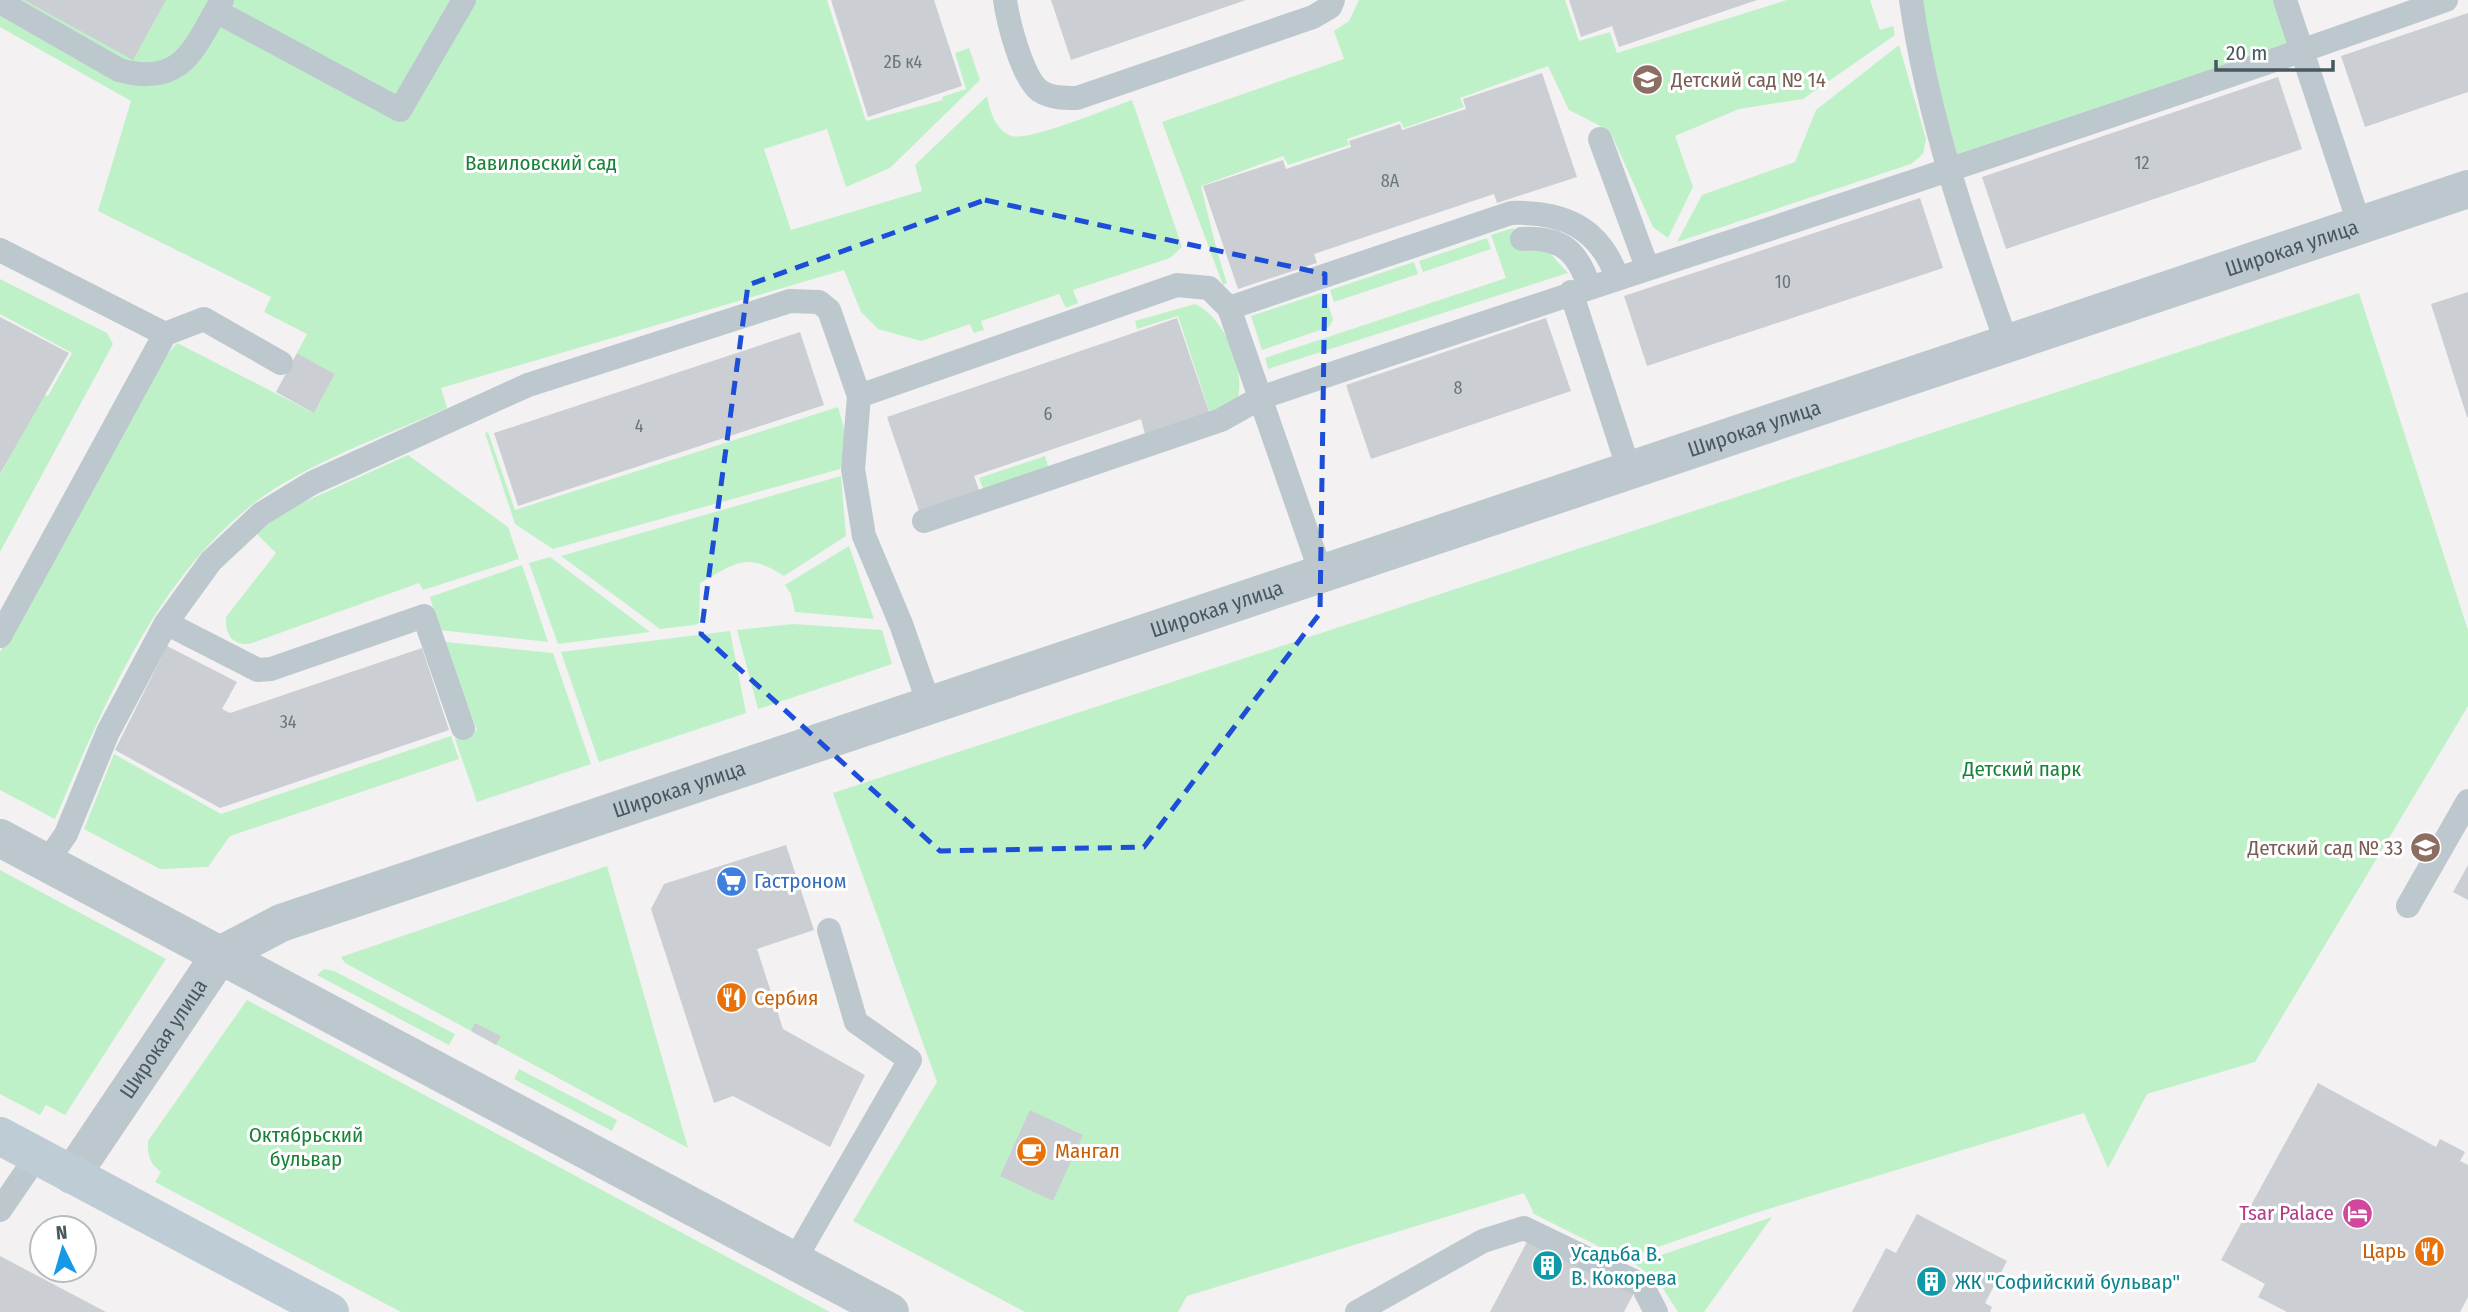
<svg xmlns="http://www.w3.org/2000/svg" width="2468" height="1312" font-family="'Fira Sans Condensed',sans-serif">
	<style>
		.green { fill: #bff1c9 }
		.building { fill: #cbcfd3 }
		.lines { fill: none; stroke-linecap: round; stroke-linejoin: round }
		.service { stroke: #bcc8ce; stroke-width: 24 }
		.minor { stroke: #bcc8ce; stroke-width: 38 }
		.secondary { stroke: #becdd5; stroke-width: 38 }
		.marked { fill: none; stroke: #1d4ed8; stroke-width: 5; stroke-dasharray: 14 9; stroke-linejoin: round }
		.labels { text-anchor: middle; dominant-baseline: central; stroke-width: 6; stroke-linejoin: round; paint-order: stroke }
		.number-label { font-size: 18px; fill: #69767c }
		.education-label { font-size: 21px; fill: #785e54; stroke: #fff; text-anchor: start }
		.park-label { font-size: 21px; fill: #168338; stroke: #fff }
		.street-label { font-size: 21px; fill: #48585f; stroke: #fff }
		.shop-label { font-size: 21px; fill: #366cbe; stroke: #fff; text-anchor: start }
		.food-label { font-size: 21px; fill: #c56008; stroke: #fff; text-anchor: start }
		.hotel-label { font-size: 21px; fill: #b23c85; stroke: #fff; text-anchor: end }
		.culture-label { font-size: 21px; fill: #0d838f; stroke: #fff; text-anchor: start }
	</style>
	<rect width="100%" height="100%" fill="#f3f1f1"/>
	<path class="green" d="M0 0H827L866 121 943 100 942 97 966 89 955 53 969 48 980 80 890 168 846 187 827 129 764 149 791 230 922 191 915 165 987 96C990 110 995 131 1012 136 1031 141 1109 108 1132 100L1182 247 1170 258 1073 290 1078 303 1066 308 1059 294 981 321 984 330 974 333 970 324 921 341 878 329 861 312 844 270 441 388 447 408C387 435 304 464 253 504 154 581 103 708 55 819L0 790V652L161 362 177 343 314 413 335 374 297 353 307 334 264 312 271 297 98 211 131 101 0 27Z
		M1359 0H1565L1579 41 1610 32 1617 53 1787 0H1870L1880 30 1893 26 1895 35 1803 99 1739 109 1675 136 1693 187 1668 238 1653 227 1610 131 1569 110 1548 66 1460 98 1464 107 1404 128 1400 121 1347 139 1349 145 1288 165 1283 156 1201 186C1209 218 1216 251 1227 283L1223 285 1162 122 1344 59 1334 31 1349 21Z
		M1911 0H2284L2301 49 1948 171Z
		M1899 45 1926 139 1923 154 1911 164 1677 242 1702 195 1795 162 1816 110Z
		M1513 228 1522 251H1548L1568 273 1268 369 1265 358 1506 278 1491 235Z
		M1487 238 1491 249 1423 272 1419 261Z
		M1414 262 1418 274 1334 302 1330 290Z
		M0 279 107 333 113 344 0 552V475L43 394 48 396 72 353 0 314Z
		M1324 292 1333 320 1329 327 1262 350 1251 316Z
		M2359 293 2468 630V706L2255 1062 2147 1094 2108 1168 2084 1113 1755 1213 1624 1259 1534 1214 1524 1193 1187 1296 1178 1312H1025L853 1221 937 1082 833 793Z
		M1195 304C1224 317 1245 367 1238 397L1211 417 1178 316 1137 329 1135 321Z
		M838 407 847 439 840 469 553 549 515 524 485 433 488 432 515 510Z
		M408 455 508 527 519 559 423 590 419 583 249 644C231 645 225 633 226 617L276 553 255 532 293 507Z
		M1045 456 1049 469 984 491 979 478Z
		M841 476 846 536 784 576C746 551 736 563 700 583L699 623 694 625 660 629 561 556Z
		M849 546 874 619 795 612 791 594 785 585Z
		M550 557 650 632 558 644 529 563Z
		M522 565 548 642 439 630 430 597Z
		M793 624 882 630 892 664 758 709 737 630Z
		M730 631 746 713 599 762 561 652Z
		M445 642 553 653 591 764 477 802 455 739 477 730Z
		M451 736 459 759 230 836 208 867 160 869 84 829 114 754 221 814Z
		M607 866 688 1148 345 963 341 957Z
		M0 870 166 959 65 1115 46 1105 40 1115 0 1094Z
		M324 969 334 971 455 1034 449 1045 317 975Z
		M247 1000 830 1312H401L155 1182 161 1172C150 1164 147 1154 148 1141Z
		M519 1069 617 1120 612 1131 514 1079Z
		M1772 1217 1704 1312H1678L1658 1281 1635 1264Z"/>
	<path class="building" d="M24 0H166L133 60Z
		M831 0H934L962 86 868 117Z
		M1051 0H1246L1071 60Z
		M1569 0H1757L1619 47 1612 26 1581 37Z
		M2468 13V92L2365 127 2341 56Z
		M1542 73 1577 177 1497 203 1494 194 1314 254 1317 263 1238 289 1203 186 1283 160 1286 169 1351 147 1349 141 1400 124 1402 130 1466 109 1463 99Z
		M2278 77 2302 149 2006 249 1982 177Z
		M1920 198 1943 268 1647 366 1624 296Z
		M2468 292V417H2467L2431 304Z
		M0 317 69 353 0 474Z
		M1177 318 1209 412 1145 434 1141 419 974 476 979 490 919 511 887 417Z
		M1546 318 1571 391 1371 459 1346 385Z
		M800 332 824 405 518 506 494 433Z
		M297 353 335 374 314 413 276 392Z
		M167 646 237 682 222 709 230 713 422 648 449 730 220 808 115 750Z
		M786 845 814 930 757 949 783 1029 865 1075 830 1147 733 1096 714 1103 651 909 664 884Z
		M2468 865V900L2453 892Z
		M475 1023 501 1036 496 1045 471 1031Z
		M2318 1083 2436 1147 2440 1139 2465 1152 2460 1161 2468 1165V1297L2460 1312H2287L2258 1297 2265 1284 2221 1260Z
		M1030 1110 1083 1135 1053 1201 1000 1176Z
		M1917 1214 2007 1261 1985 1303 1992 1307 1990 1312H1852L1886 1248 1896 1253Z
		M1529 1238 1634 1293 1624 1312H1490Z
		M0 1256 106 1312H0Z"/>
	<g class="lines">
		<path class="service" d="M1005 0C1008 21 1022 78 1040 91 1051 98 1064 98 1077 98L1313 17 1330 7 1333 0
			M1911 0C1928 119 1967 231 2007 344
			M2285 0 2360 226
			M0 2 119 70C183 88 194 48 222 0
			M216 11 400 110 464 0
			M1600 139 1647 267
			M1522 239C1561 237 1577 250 1589 286
			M0 250 165 334 204 319 281 363
			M1571 292 1629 470
			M1229 308 1511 213C1562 211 1599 227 1617 277
			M859 396 853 469 864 536 901 624 929 704
			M924 521 1221 420 1260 398C1655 264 2053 140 2446 0
			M166 623 258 670 271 669 424 616 463 728
			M0 636 165 334
			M46 863 66 834 108 732 166 623 211 561 261 514 312 483 528 385 790 301 819 302 829 310 859 396 1177 285 1209 288 1229 308 1321 573
			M2408 906 2468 801
			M0 1210 37 1156
			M794 1261 910 1060 856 1022 829 930
			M1357 1312 1483 1241 1524 1228 1642 1285 1656 1312"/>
		<g class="minor">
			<path d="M0 838 890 1312"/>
			<path id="s1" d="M72 1175 220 955 281 923 2468 189"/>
		</g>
		<path class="secondary" d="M0 1136 330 1312"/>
	</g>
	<path class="marked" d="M985 200 1325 274 1320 613 1144 847 940 851 701 634 748 285Z"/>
	<defs>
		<symbol id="school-disc" viewBox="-11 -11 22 22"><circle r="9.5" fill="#8d6e63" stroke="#fff"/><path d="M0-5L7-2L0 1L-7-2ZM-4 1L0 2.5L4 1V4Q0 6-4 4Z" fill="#fff"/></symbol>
		<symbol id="supermarket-disc" viewBox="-11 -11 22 22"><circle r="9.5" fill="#3f7fe0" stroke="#fff"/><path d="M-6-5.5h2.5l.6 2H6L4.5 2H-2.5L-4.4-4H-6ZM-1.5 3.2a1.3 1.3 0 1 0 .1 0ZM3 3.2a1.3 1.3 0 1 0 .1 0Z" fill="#fff"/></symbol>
		<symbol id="restaurant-disc" viewBox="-11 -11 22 22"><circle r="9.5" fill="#e8710a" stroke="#fff"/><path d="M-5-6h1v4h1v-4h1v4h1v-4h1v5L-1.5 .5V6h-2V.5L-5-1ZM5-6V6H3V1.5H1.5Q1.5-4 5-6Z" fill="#fff"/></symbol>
		<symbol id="cafe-disc" viewBox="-11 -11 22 22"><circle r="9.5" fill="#e8710a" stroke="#fff"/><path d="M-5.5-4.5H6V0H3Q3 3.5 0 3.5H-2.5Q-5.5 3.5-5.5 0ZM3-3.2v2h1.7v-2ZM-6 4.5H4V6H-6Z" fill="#fff"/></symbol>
		<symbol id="hotel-disc" viewBox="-11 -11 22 22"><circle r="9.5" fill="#d1479c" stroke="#fff"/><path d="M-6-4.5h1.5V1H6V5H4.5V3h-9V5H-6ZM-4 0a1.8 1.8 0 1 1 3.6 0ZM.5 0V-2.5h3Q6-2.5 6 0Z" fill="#fff"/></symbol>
		<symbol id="building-disc" viewBox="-11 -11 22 22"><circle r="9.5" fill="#0f9aa8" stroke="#fff"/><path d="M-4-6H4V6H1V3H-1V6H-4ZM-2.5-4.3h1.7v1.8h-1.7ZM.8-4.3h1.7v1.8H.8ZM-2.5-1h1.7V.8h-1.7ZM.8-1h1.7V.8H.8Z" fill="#fff"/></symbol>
	</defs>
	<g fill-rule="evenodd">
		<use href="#school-disc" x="1630" y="62" width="35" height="35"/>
		<use href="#school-disc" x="2408" y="830" width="35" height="35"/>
		<use href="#supermarket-disc" x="714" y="864" width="35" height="35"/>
		<use href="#restaurant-disc" x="714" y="980" width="35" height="35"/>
		<use href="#cafe-disc" x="1014" y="1134" width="35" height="35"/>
		<use href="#hotel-disc" x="2340" y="1196" width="35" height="35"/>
		<use href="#restaurant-disc" x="2412" y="1234" width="35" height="35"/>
		<use href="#building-disc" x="1530" y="1248" width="35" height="35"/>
		<use href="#building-disc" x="1914" y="1264" width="35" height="35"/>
	</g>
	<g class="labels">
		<g class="number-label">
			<text x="903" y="62">2Б к4</text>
			<text x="2142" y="163">12</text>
			<text x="1390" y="181">8А</text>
			<text x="1783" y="282">10</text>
			<text x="1458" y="388">8</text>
			<text x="1048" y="414">6</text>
			<text x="639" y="426">4</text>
			<text x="288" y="722">34</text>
		</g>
		<g class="education-label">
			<text x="1671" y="80">Детский сад № 14</text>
			<text x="2403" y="848" text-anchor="end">Детский сад № 33</text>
		</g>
		<g class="park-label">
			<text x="541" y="163">Вавиловский сад</text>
			<text x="2022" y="769">Детский парк</text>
			<text x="306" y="1135">Октябрьский<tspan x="306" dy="24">бульвар</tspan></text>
		</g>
		<g class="street-label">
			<text stroke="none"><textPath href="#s1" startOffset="2455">Широкая улица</textPath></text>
			<text stroke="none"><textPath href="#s1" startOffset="1888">Широкая улица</textPath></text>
			<text stroke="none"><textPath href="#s1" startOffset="1321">Широкая улица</textPath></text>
			<text stroke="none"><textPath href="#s1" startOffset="754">Широкая улица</textPath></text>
			<text stroke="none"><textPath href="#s1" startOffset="164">Широкая улица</textPath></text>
		</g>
		<g class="shop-label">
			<text x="754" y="881">Гастроном</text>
		</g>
		<g class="food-label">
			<text x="754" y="998">Сербия</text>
			<text x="1055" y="1151">Мангал</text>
			<text x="2406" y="1251" text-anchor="end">Царь</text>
		</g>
		<g class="hotel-label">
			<text x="2334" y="1213">Tsar Palace</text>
		</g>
		<g class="culture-label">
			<text x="1571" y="1254">Усадьба В.<tspan x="1571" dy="24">В. Кокорева</tspan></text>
			<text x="1955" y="1282">ЖК "Софийский бульвар"</text>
		</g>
	</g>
	<g transform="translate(63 1249) rotate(355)"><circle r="33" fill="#ffffff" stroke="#b6bcbf" stroke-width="2"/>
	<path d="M0-5L12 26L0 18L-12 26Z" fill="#169ae8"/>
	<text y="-10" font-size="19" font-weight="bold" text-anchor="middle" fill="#48585f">N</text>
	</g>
	<path d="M2216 60v10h117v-10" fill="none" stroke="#48585f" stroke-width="3.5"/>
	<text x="2226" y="60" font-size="21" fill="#48585f" stroke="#ffffff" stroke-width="5" paint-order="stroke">20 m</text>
</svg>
